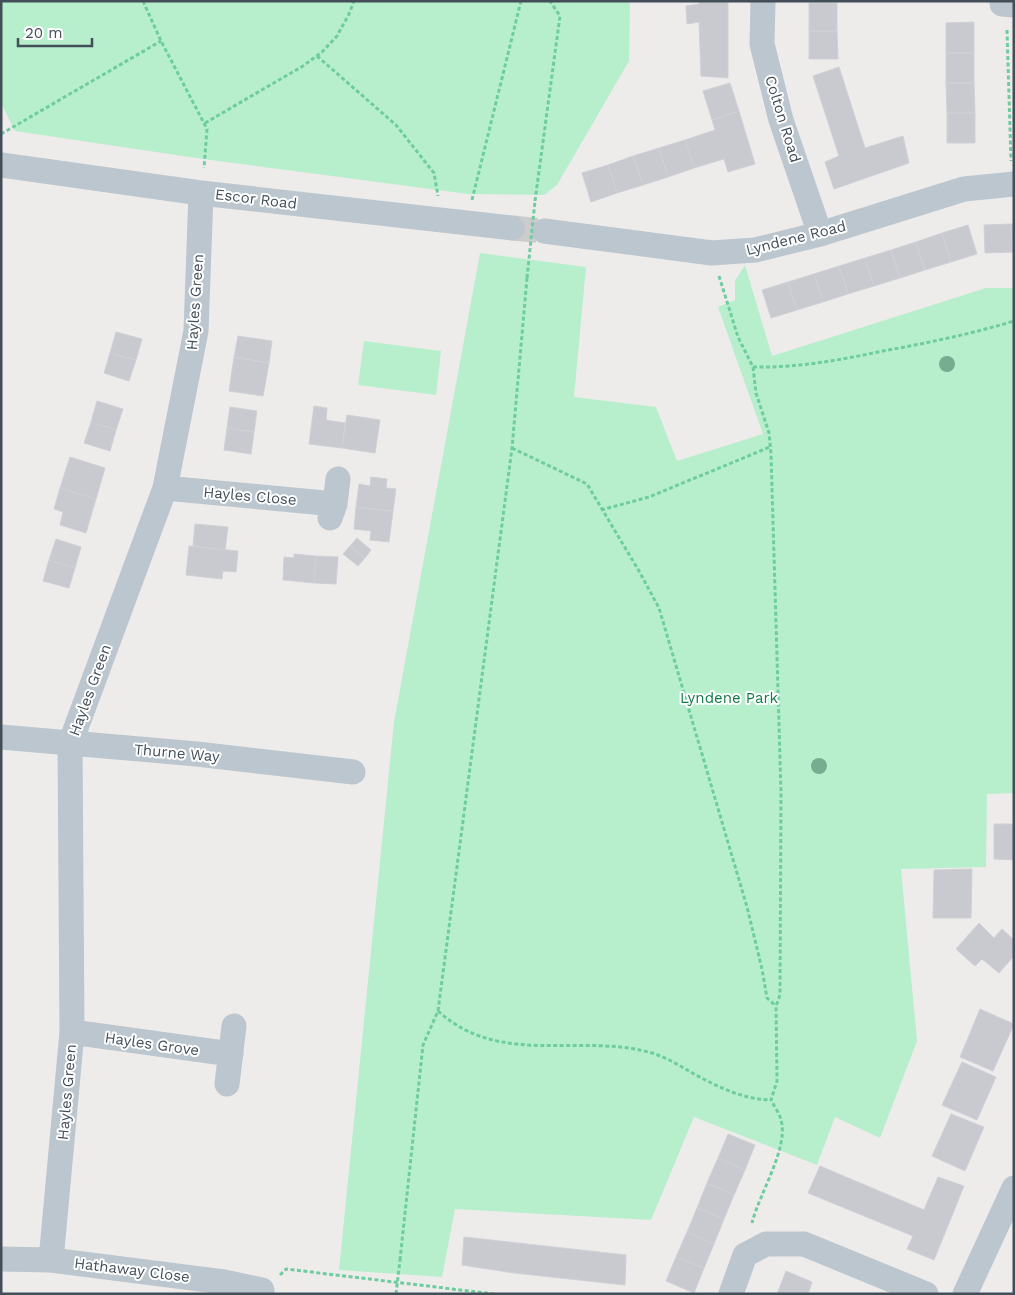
<svg xmlns="http://www.w3.org/2000/svg" width="1015" height="1295" font-family="'Work Sans',sans-serif">
	<style>
		.green { fill: #b7efcd }
		.building { fill: #c8cad0; stroke: #cfd1d7 }
		.lines { fill: none; stroke-linecap: round; stroke-linejoin: round }
		.minor-tunnel { stroke: #ccccce; stroke-width: 25; stroke-dasharray: 25 12; stroke-linecap: butt }
		.path { stroke: #6ecd9f; stroke-width: 3; stroke-dasharray: 4 2.5; stroke-linecap: butt }
		.minor { stroke: #bbc6ce; stroke-width: 25 }
		.path-bridge { stroke: #6ecd9f; stroke-width: 3; stroke-dasharray: 4 2.5; stroke-linecap: butt }
		.tree { fill: #76ad91 }
		.labels { text-anchor: middle; dominant-baseline: central; stroke-width: 4; stroke-linejoin: round; paint-order: stroke }
		.street-label { font-size: 15px; fill: #434e59; stroke: #fff }
		.park-label { font-size: 15px; fill: #147a48; stroke: #fff }
	</style>
	<rect width="100%" height="100%" fill="#eeebeb"/>
	<path class="green" d="M1 1H630L629 61 557 185 544 195 468 194 196 158 15 131 1 103Z
		M480 253 586 267 574 397 656 407 677 461 763 434 718 307 735 300V281L745 265 772 356 986 288H1014V793L987 794 986 867 901 869 917 1041 880 1138 835 1117 817 1165 694 1117 651 1220 455 1209 442 1277 339 1270 394 722Z
		M364 341 441 351 436 395 358 385Z"/>
	<path class="building" d="M699 1H728V78L701 76 699 22 687 24 686 6 699 4Z
		M809 3H837V31H809Z
		M974 22V53H946V23Z
		M809 31H837L838 59H809Z
		M946 53H974V83H946Z
		M839 67 865 148 903 136 909 163 834 189 825 162 839 156 813 76Z
		M730 83 739 111 712 120 703 91Z
		M946 83H974L975 113H947Z
		M739 111 755 164 728 172 724 159 694 168 685 140 715 130 712 120Z
		M947 113H975V143H947Z
		M685 140 694 168 668 177 659 148Z
		M659 148 668 177 643 185 633 156Z
		M633 156 643 185 617 193 608 165Z
		M608 165 617 193 591 202 582 173Z
		M1011 224 1012 252 985 253 984 225Z
		M1011 224H1014V252H1012Z
		M968 225 977 254 951 262 942 233Z
		M942 233 951 262 925 270 916 242Z
		M916 242 925 270 900 278 891 250Z
		M891 250 900 278 874 286 865 258Z
		M865 258 874 286 848 294 839 266Z
		M839 266 848 294 823 302 814 274Z
		M814 274 823 302 797 310 788 282Z
		M788 282 797 310 771 318 762 290Z
		M116 332 142 339 136 360 110 353Z
		M238 336 272 341 269 363 234 357Z
		M110 353 136 360 129 381 104 373Z
		M234 357 269 363 263 396 229 391Z
		M97 401 123 409 116 430 91 422Z
		M314 406 327 408 326 420 345 423 342 448 309 444Z
		M230 407 257 411 254 432 227 428Z
		M347 415 380 420 375 453 342 448Z
		M91 422 116 430 110 451 84 443Z
		M227 428 254 432 251 454 224 450Z
		M70 457 105 468 96 499 60 488Z
		M371 477 387 479 386 488 396 489 393 511 356 507 359 484 370 486Z
		M60 488 96 499 86 533 60 525 63 512 54 509Z
		M356 507 393 511 389 542 370 540 371 531 354 529Z
		M195 524 228 527 225 550 193 546Z
		M357 538 371 550 365 558 350 546Z
		M56 539 81 547 75 568 49 560Z
		M189 546 238 551 236 572 223 571 222 579 186 575Z
		M350 546 365 558 358 566 343 554Z
		M294 554 316 556 314 583 283 580 284 557 294 558Z
		M316 556 338 557 336 584 314 583Z
		M49 560 75 568 69 588 43 581Z
		M994 824H1014V860L994 859Z
		M972 869 971 918H933L934 870Z
		M979 923 994 938 1002 929 1014 940V956L999 973 982 959 975 966 956 949Z
		M980 1009 1014 1024 993 1071 960 1057Z
		M962 1062 996 1077 977 1120 942 1105Z
		M951 1114 984 1127 965 1171 932 1156Z
		M728 1134 755 1145 745 1170 718 1158Z
		M718 1158 745 1170 734 1195 707 1183Z
		M820 1166 924 1210 938 1177 964 1186 934 1260 907 1249 913 1236 808 1193Z
		M707 1183 734 1195 724 1219 697 1208Z
		M697 1208 724 1219 714 1244 687 1232Z
		M687 1232 714 1244 704 1268 676 1257Z
		M464 1237 626 1255 625 1285 514 1273 462 1265Z
		M676 1257 704 1268 694 1293 666 1281Z
		M786 1271 812 1282 808 1294H777Z"/>
	<g class="lines">
		<path class="minor-tunnel" d="M512 228 544 231"/>
		<path class="path" d="M143 1 161 41 207 129 204 168
			M1007 30 1011 161
			M317 56 396 125 434 173 438 196
			M205 123 303 66 322 52 337 36 349 14 354 1
			M1 134 161 41
			M472 200 521 1
			M535 201 560 16 550 1
			M719 276 738 337 753 367 756 393 769 433 771 454 781 792 780 995 776 1006 777 1081 771 1100C774 1106 780 1114 781 1120 789 1148 759 1194 752 1223
			M753 367C797 368 840 360 883 351 927 343 971 334 1014 321
			M512 448 587 484 639 571 659 608 747 907 762 969 767 998 776 1006
			M601 510 649 497 770 447
			M438 1011C501 1068 579 1032 652 1053 668 1058 682 1067 696 1075 720 1088 743 1099 771 1100
			M400 1260 423 1045 438 1011 512 448 527 278
			M280 1275 286 1269 494 1294"/>
		<path class="minor" d="M763 1 762 44 781 120 820 234
			M1002 1V4L1014 5
			M1 165 201 193 512 228
			M544 231 712 253 755 250 820 234 964 189 1014 184
			M165 488 335 504
			M330 518 335 504 338 479
			M1 737 197 754 353 772
			M72 1032 231 1054
			M227 1084 234 1026
			M1 1259 51 1260 224 1282 262 1290
			M51 1260 72 1032 70 744 165 488 196 331 201 193
			M731 1294 745 1255 766 1244H804L926 1294
			M965 1294 1014 1188"/>
		<path class="path-bridge" d="M527 278 535 201
			M396 1294 400 1260"/>
	</g>
	<g class="tree">
		<circle cx="947" cy="364" r="8"/>
		<circle cx="819" cy="766" r="8"/>
	</g>
	<g class="labels">
		<g class="street-label">
			<text transform="translate(783 119) rotate(73)">Colton Road</text>
			<text transform="translate(256 199) rotate(7)">Escor Road</text>
			<text transform="translate(796 238) rotate(-14)">Lyndene Road</text>
			<text transform="translate(195 302) rotate(-86)">Hayles Green</text>
			<text transform="translate(250 496) rotate(5)">Hayles Close</text>
			<text transform="translate(90 690) rotate(-70)">Hayles Green</text>
			<text transform="translate(177 753) rotate(5)">Thurne Way</text>
			<text transform="translate(152 1044) rotate(8)">Hayles Grove</text>
			<text transform="translate(67 1092) rotate(-85)">Hayles Green</text>
			<text transform="translate(132 1270) rotate(7)">Hathaway Close</text>
		</g>
		<g class="park-label">
			<text x="729" y="698">Lyndene Park</text>
		</g>
	</g>
	<rect width="1015" height="1295" fill="none" stroke="#434e59" stroke-width="5"/>
	<path d="M18 38v8h74v-8" fill="none" stroke="#434e59" stroke-width="2.5"/>
	<text x="25" y="38" font-size="15" fill="#434e59" stroke="#ffffff" stroke-width="4" paint-order="stroke">20 m</text>
</svg>
